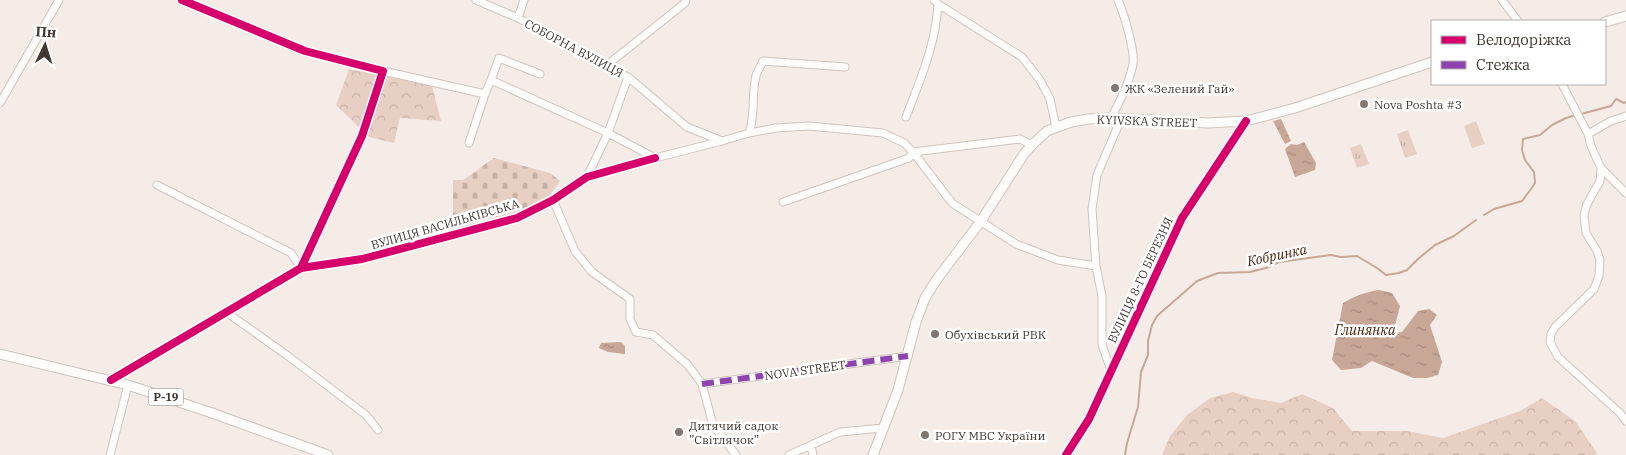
<svg xmlns="http://www.w3.org/2000/svg" width="1626" height="455" font-family="'IBM Plex Serif',serif">
	<style>
		.grass { fill: url(#grass-tufts) }
		.forest { fill: url(#forest-crowns) }
		.cemetery { fill: url(#cemetery-stones) }
		.pitch { fill: #e8cfc3 }
		.water { fill: url(#water-ripples) }
		.lines { fill: none; stroke-linecap: round; stroke-linejoin: round }
		.stream { stroke: #c9a797; stroke-width: 2 }
		.minor-casing { stroke: #cec4bf; stroke-width: 9 }
		.major-casing { stroke: #cec4bf; stroke-width: 11 }
		.minor { stroke: #fefcfb; stroke-width: 7 }
		.major { stroke: #fefcfb; stroke-width: 9 }
		.quiet { stroke: #8e44ad; stroke-width: 6; stroke-dasharray: 12 6; stroke-linecap: butt }
		.cycleway-casing { stroke: #fff; stroke-width: 11 }
		.cycleway { stroke: #d6006c; stroke-width: 8 }
		.poi-dot { fill: #827671; stroke: #fff; stroke-width: 2 }
		.labels { text-anchor: middle; dominant-baseline: central; stroke-width: 5; stroke-linejoin: round; paint-order: stroke }
		.shield { fill: #fff; stroke: #7b7370; stroke-width: 1 }
		.shield-label { font-size: 11px; font-weight: bold; fill: #433732 }
		.street-label { font-size: 12px; fill: #433732; stroke: #fff }
		.poi-label { font-size: 12px; fill: #433732; stroke: #fff; text-anchor: start }
		.water-label { font-size: 14px; font-style: italic; fill: #4c210b; stroke: #fff }
	</style>
	<defs>
		<pattern id="grass-tufts" width="24" height="20" patternUnits="userSpaceOnUse" patternTransform="scale(1.25)"><rect width="24" height="20" fill="#e8cfc3"/><path d="M3 7l-1-3M5 7V3M7 7l1-3M15 17l-1-3M17 17v-4M19 17l1-3" fill="none" stroke="#c8b2a8"/></pattern>
		<pattern id="forest-crowns" width="20" height="18" patternUnits="userSpaceOnUse" patternTransform="scale(1.25)"><rect width="20" height="18" fill="#e8cfc3"/><path d="M2 6a3 3 0 1 1 6 0M12 15a3 3 0 1 1 6 0" fill="none" stroke="#c8b2a8"/></pattern>
		<pattern id="cemetery-stones" width="16" height="16" patternUnits="userSpaceOnUse" patternTransform="scale(1.25)"><rect width="16" height="16" fill="#e8cfc3"/><path d="M2 7V4a2 2 0 0 1 4 0v3zM10 15v-3a2 2 0 0 1 4 0v3z" fill="#c8b2a8"/></pattern>
		<pattern id="water-ripples" width="26" height="14" patternUnits="userSpaceOnUse" patternTransform="scale(1.25)"><rect width="26" height="14" fill="#c9a797"/><path d="M2 4q2-2 4 0t4 0M15 11q2-2 4 0t4 0" fill="none" stroke="#a5897c"/></pattern>
	</defs>
	<rect width="100%" height="100%" fill="#f6ece7"/>
	<path class="grass" d="M1408 130 1417 154 1405 158 1397 134Z
		M1361 144 1369 164 1357 168 1350 148Z"/>
	<path class="forest" d="M349 69 432 86 441 121 400 118 394 143 369 137 336 105Z
		M1233 392 1252 398 1281 403 1302 394 1333 408 1352 431H1407L1443 438 1520 411 1542 398 1575 421 1597 453 1595 455H1162L1170 436 1187 415 1210 398Z"/>
	<path class="cemetery" d="M494 158 550 173 560 181 548 198 514 213 478 221 475 224 453 230V180H463Z"/>
	<path class="pitch" d="M1476 121 1485 144 1472 148 1464 126Z"/>
	<path class="water" d="M1281 119 1291 141 1285 144 1273 121Z
		M1304 142 1316 163 1315 170 1295 177 1285 149 1291 144 1297 145Z
		M1379 290 1392 293 1400 306 1393 333 1402 332 1418 311 1429 309 1437 315 1430 325 1442 362 1438 375 1427 378H1413L1372 361 1361 368 1341 370 1332 360 1343 303C1355 296 1365 292 1379 290Z
		M621 342 625 346V354L608 352 599 348 601 343Z"/>
	<g class="lines">
		<path class="stream" d="M1581 114 1611 106 1616 99 1624 103 1626 102
			M1484 215 1494 209 1522 201 1531 189 1535 183 1534 172 1525 160 1522 150 1523 139 1540 135 1552 125 1566 118 1576 115
			M1125 455 1127 443 1138 407 1141 372 1148 355V341L1152 325 1157 316 1197 281 1218 273 1250 272 1266 268 1279 262 1331 255 1341 257 1357 256 1377 268 1386 275 1399 273 1407 270 1418 259 1435 245 1454 236 1476 220"/>
		<defs>
			<path id="minor" d="M182 0 305 51 383 71 362 136 301 268
				M476 0 518 18 628 77 608 133 655 158 722 141
				M934 0 938 4 1022 57 1040 80 1050 99 1056 127
				M1502 0 1518 21
				M518 18 524 0
				M607 65 685 3 686 0
				M383 71 485 94
				M628 77 687 127 722 141 749 133C756 114 751 95 756 76 757 71 761 66 763 61L845 67
				M491 80 499 58 540 74
				M1562 84 1588 134 1591 146 1601 168 1626 193
				M0 103 59 0
				M906 117C920 80 936 44 938 4
				M1111 118C1120 101 1129 84 1133 64 1135 50 1124 14 1118 0
				M749 133 776 128 809 126 883 133 904 143 913 152 1020 139 1032 145
				M1588 134 1611 121 1626 116
				M469 143 485 94 491 80 608 133 587 177
				M1601 168 1600 181 1587 204 1584 215 1586 233 1597 251 1600 260 1599 276 1594 289 1555 327 1551 334 1550 342 1558 357 1620 413 1626 421
				M157 185 291 253 301 268
				M553 200 575 251 592 272 630 299V319L636 332 653 335 688 365 702 384 713 425 736 455
				M783 202 909 158 913 152 952 203 1016 244 1058 260 1096 266
				M226 312 288 356 366 415 378 430
				M1111 370 1102 345V296L1096 266 1092 209 1097 175 1121 119
				M111 380 301 268 362 259 517 218 553 200 587 177 655 158
				M702 384 908 356
				M811 445 813 455
				M110 455 128 385
				M789 455 840 432 883 428
				M1066 455 1089 419 1182 218 1246 121"/>
			<path id="major" d="M1605 22 1626 16
				M0 354 128 385 212 413 328 455
				M873 455 898 390 916 322 925 298 937 279 981 221 1024 154 1032 145 1047 131 1071 122 1088 119 1111 118 1208 123 1246 121 1295 108 1432 62"/>
		</defs>
		<use href="#minor" class="minor-casing"/>
		<use href="#major" class="major-casing"/>
		<use href="#minor" class="minor"/>
		<use href="#major" class="major"/>
		<path class="quiet" d="M702 384 908 356"/>
		<defs>
			<path id="cycleway" d="M182 0 305 51 383 71 362 136 301 268
				M111 380 301 268 362 259 517 218 553 200 587 177 655 158
				M1066 455 1089 419 1182 218 1246 121"/>
		</defs>
		<use href="#cycleway" class="cycleway-casing"/>
		<use href="#cycleway" class="cycleway"/>
	</g>
	<g class="poi-dot">
		<circle cx="1115" cy="88" r="5"/>
		<circle cx="1364" cy="104" r="5"/>
		<circle cx="935" cy="334" r="5"/>
		<circle cx="679" cy="432" r="5"/>
		<circle cx="925" cy="435" r="5"/>
	</g>
	<g class="labels">
		<rect class="shield" x="148.5" y="388.5" width="35" height="17" rx="4"/>
		<g class="shield-label">
			<text x="166" y="397">Р-19</text>
		</g>
		<g class="street-label">
			<text transform="translate(574 48) rotate(28)">СОБОРНА ВУЛИЦЯ</text>
			<text transform="translate(1147 121) rotate(2)">KYIVSKA STREET</text>
			<text transform="translate(445 224) rotate(-16)">ВУЛИЦЯ ВАСИЛЬКІВСЬКА</text>
			<text transform="translate(1140 280) rotate(-65)">ВУЛИЦЯ 8-ГО БЕРЕЗНЯ</text>
			<text transform="translate(805 370) rotate(-8)">NOVA STREET</text>
		</g>
		<g class="poi-label">
			<text x="1125" y="88">ЖК «Зелений Гай»</text>
			<text x="1374" y="104">Nova Poshta #3</text>
			<text x="945" y="334">Обухівський РВК</text>
			<text x="689" y="425">Дитячий садок<tspan x="689" dy="14">”Світлячок”</tspan></text>
			<text x="935" y="435">РОГУ МВС України</text>
		</g>
		<g class="water-label">
			<text transform="translate(1277 255) rotate(-12)">Кобринка</text>
			<text x="1365" y="330">Глинянка</text>
		</g>
	</g>
	<rect x="1431" y="20" width="175" height="65" fill="#ffffff" stroke="#b4afad"/>
	<rect x="1441" y="36" width="25" height="8" fill="#d6006c" stroke="#b4afad"/>
	<text x="1476" y="45" font-size="15" fill="#433732">Велодоріжка</text>
	<rect x="1441" y="61" width="25" height="8" fill="#8e44ad" stroke="#b4afad"/>
	<text x="1476" y="70" font-size="15" fill="#433732">Стежка</text>
	<g transform="translate(45 45) rotate(4)" stroke="#ffffff" stroke-width="4" paint-order="stroke">
	<path d="M0-4L9 19L0 12L-9 19Z" fill="#433732"/>
	<text y="-8" font-size="14" font-weight="bold" text-anchor="middle" fill="#433732">Пн</text>
	</g>
</svg>
